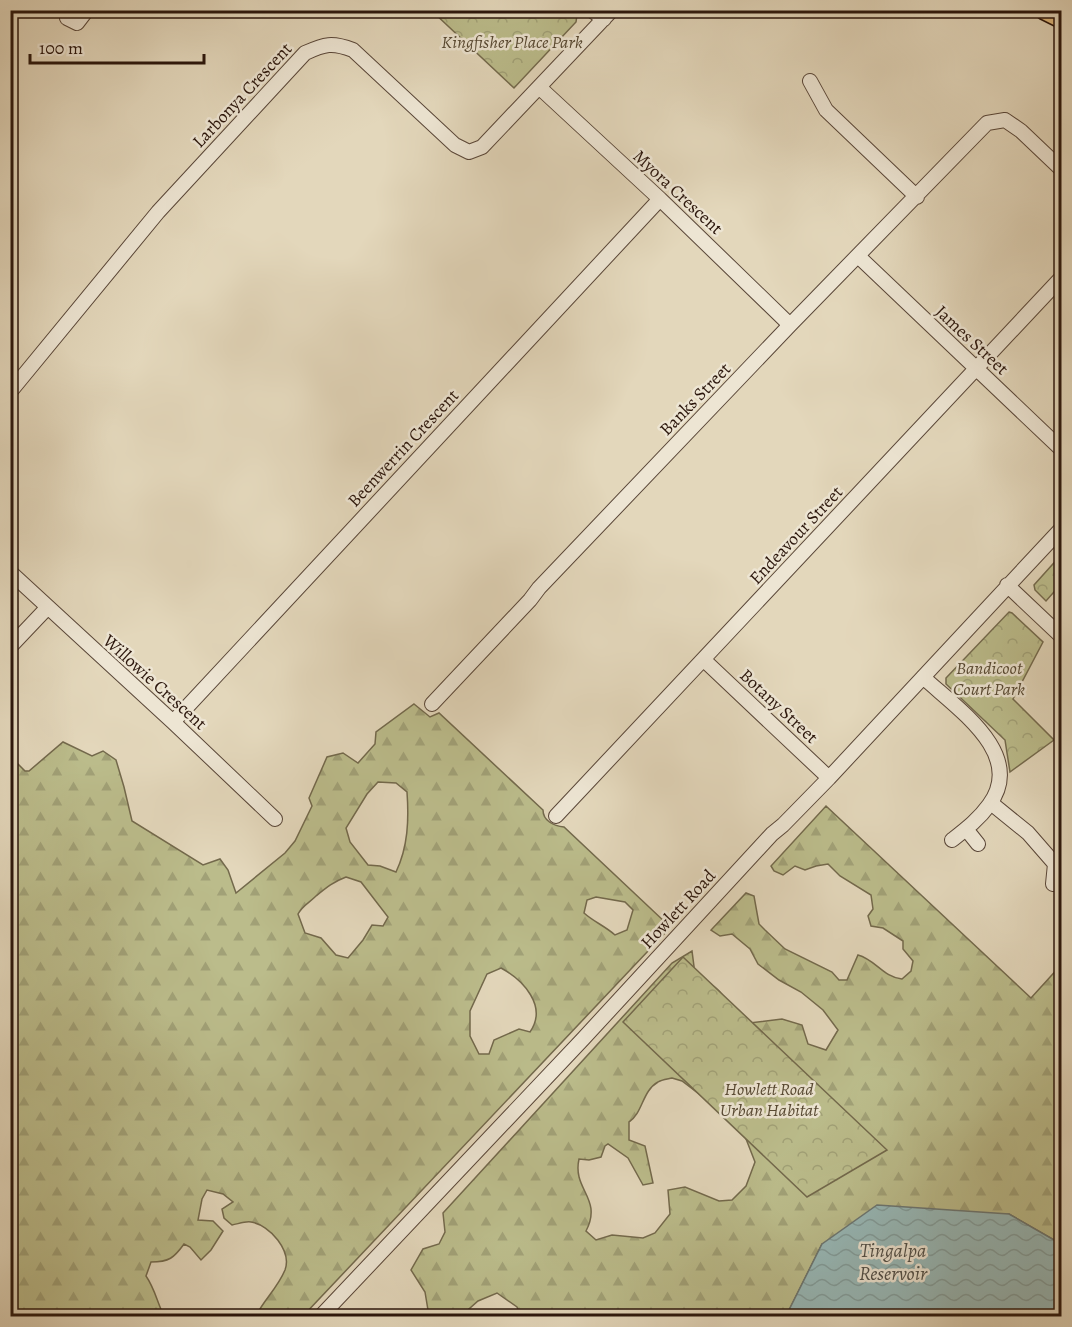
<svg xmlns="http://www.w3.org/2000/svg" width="1072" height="1327" font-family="Alegreya,serif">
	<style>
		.forest { fill: url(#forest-firs); stroke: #73694c; stroke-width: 1.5; fill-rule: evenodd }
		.park { fill: url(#park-crowns); stroke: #73694c; stroke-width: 1.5 }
		.water { fill: url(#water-waves); stroke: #6c7773; stroke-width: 1.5 }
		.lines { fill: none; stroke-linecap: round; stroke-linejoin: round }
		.minor-casing { stroke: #594638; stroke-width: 16 }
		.major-casing { stroke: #2b160c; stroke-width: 21 }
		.minor { stroke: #ede5d3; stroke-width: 14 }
		.major { stroke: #e2bc7e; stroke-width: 18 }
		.labels { text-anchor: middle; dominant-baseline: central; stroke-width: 5; stroke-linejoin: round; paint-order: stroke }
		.park-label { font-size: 18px; font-style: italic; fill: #564832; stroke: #ede5d3 }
		.street-label { font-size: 18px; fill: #2b160c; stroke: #ede5d3 }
		.water-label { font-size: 20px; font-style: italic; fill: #514f48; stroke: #ede5d3 }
	</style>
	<defs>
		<pattern id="forest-firs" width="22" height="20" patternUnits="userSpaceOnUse" patternTransform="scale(1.5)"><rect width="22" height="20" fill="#bbbc8b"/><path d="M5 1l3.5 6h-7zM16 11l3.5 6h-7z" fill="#a1a177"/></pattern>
		<pattern id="park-crowns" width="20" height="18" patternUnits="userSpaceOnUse" patternTransform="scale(1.5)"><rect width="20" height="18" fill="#bbbc8b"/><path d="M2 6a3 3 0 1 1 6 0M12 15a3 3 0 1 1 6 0" fill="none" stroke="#a1a177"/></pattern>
		<pattern id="water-waves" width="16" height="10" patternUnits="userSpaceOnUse" patternTransform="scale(1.5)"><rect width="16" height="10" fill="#97b8b7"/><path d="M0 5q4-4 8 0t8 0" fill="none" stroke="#829d9c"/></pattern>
	</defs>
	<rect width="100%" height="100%" fill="#e3d7bb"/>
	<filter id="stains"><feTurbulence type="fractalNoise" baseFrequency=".00333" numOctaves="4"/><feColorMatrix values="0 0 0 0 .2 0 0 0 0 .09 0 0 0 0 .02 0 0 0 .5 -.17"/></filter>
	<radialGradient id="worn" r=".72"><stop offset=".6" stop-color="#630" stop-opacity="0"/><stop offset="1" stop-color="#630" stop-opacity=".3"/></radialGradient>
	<path class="forest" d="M414 704 430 717 439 713 543 810C543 821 554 826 564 827L666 923V932L303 1316H242L246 1312 257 1314C265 1299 278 1287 285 1270 292 1251 270 1225 251 1222 245 1221 238 1224 232 1225L224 1218 222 1209 233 1202 223 1194 207 1190 202 1199 198 1220 213 1221 223 1231 211 1250 201 1260 190 1247 184 1244C174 1258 169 1262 151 1262L146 1276C155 1289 157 1302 164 1316H11V757L25 771H29L63 742 92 756 103 751 116 760 124 787 132 821 203 865 220 859 228 870 236 893 285 853 295 841 312 806 309 798 327 757 343 753 358 763 375 744 376 732ZM378 782 396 783 407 792C409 820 408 847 396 872L380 866 368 865 350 842 346 828 367 794ZM346 877 361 882 388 917 383 926 372 925 363 940 348 958 336 955 321 938 305 933 298 914C303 905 309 903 316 896 327 887 333 882 346 877ZM596 897 625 902 633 910 627 930 615 935C605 926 594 922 584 913L587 900ZM501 968C523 980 548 1006 530 1032L519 1029 494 1040 489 1054H479L470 1036V1011L487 974Z
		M826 806 1031 998 1061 965V1244L1009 1214 822 1244 786 1316H521L517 1307 497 1293 478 1301 461 1316H429L425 1292 411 1270 423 1249 439 1244 445 1232 443 1213 672 963 692 951 695 974C722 990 726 994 733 1025L782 1019 802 1025 808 1044 826 1050 838 1030 823 1010 801 992 779 980 758 964 750 949 732 934 720 936 711 930 746 893 754 896 759 924 765 930 785 949 832 972 839 980H847L858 955C876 960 883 977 902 979L911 971 913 961 903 949V941L883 928 871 926 868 916 873 909 871 895 840 876 828 864 816 866 805 870 795 866 783 875 774 871 771 866ZM672 1078 682 1081 741 1126 755 1162 746 1186 732 1200 719 1201 685 1187 668 1190 670 1214 655 1233 643 1238 612 1235 596 1240 586 1231C603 1198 572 1190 579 1159L589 1160 601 1157 605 1146 608 1144 628 1158 643 1185 653 1183 645 1146 629 1140V1122C643 1113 642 1091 658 1082 661 1080 668 1079 672 1078Z"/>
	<path class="park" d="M432 11H573L577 15 576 22 514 88Z
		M1061 555V584L1046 601 1035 590 1034 585Z
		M1009 612 1012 613 1043 642 1013 699 1054 740 1010 772 1005 740 946 684V678Z
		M683 957 887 1150 807 1197 623 1022Z"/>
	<path class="water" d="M877 1205 1009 1214 1061 1244V1316H786L822 1244Z"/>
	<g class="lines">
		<defs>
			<path id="minor" d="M591 10 604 19
				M67 18 77 23 87 10
				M810 81 826 110 917 197
				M539 87 660 199 790 325
				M858 256 1062 450
				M10 392 158 212 305 53C325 44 332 42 353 50L455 145 469 152 482 147 612 10
				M10 572 173 722 275 819
				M1007 585 1062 637
				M10 647 47 608
				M704 660 829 778
				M923 677C956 708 1027 754 989 805 979 819 966 829 952 840
				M432 704 530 600 539 588 790 325 987 123 1005 120 1021 131 1062 170
				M173 722 660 199
				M991 803 1028 833 1055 864
				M556 816 1062 277
				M966 829 978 844
				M1053 884 1055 864 1062 863
				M321 1316 583 1039 772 834 783 825 829 778 1062 528"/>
			<path id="major" d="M1044 10 1062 19"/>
		</defs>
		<use href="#minor" class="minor-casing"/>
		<use href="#major" class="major-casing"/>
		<use href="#minor" class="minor"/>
		<use href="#major" class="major"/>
	</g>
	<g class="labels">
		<g class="park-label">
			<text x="512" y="42">Kingfisher Place Park</text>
			<text x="989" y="668">Bandicoot<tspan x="989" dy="21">Court Park</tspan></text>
			<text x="769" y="1089">Howlett Road<tspan x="769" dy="21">Urban Habitat</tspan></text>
		</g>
		<g class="street-label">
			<text transform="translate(242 95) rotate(-47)">Larbonya Crescent</text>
			<text transform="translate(678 192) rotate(43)">Myora Crescent</text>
			<text transform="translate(972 340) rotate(43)">James Street</text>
			<text transform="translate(695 399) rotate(-46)">Banks Street</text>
			<text transform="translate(403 448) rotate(-47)">Beenwerrin Crescent</text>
			<text transform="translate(796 535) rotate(-47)">Endeavour Street</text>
			<text transform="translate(155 682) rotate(42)">Willowie Crescent</text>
			<text transform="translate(779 706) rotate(43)">Botany Street</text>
			<text transform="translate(678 909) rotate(-47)">Howlett Road</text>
		</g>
		<g class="water-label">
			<text x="893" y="1250">Tingalpa<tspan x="893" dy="23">Reservoir</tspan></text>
		</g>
	</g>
	<rect width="1072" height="1327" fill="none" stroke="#e3d7bb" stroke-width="36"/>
	<rect x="12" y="12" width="1048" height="1303" fill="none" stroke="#2b160c" stroke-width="3"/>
	<rect x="18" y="18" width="1036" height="1291" fill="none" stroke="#2b160c" stroke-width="1.5"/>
	<path d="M30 54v9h174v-9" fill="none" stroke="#2b160c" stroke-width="3"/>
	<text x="39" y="54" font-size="18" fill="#2b160c" stroke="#ede5d3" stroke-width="4.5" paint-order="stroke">100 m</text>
	<rect width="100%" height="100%" filter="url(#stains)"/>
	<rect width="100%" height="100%" fill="url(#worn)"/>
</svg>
